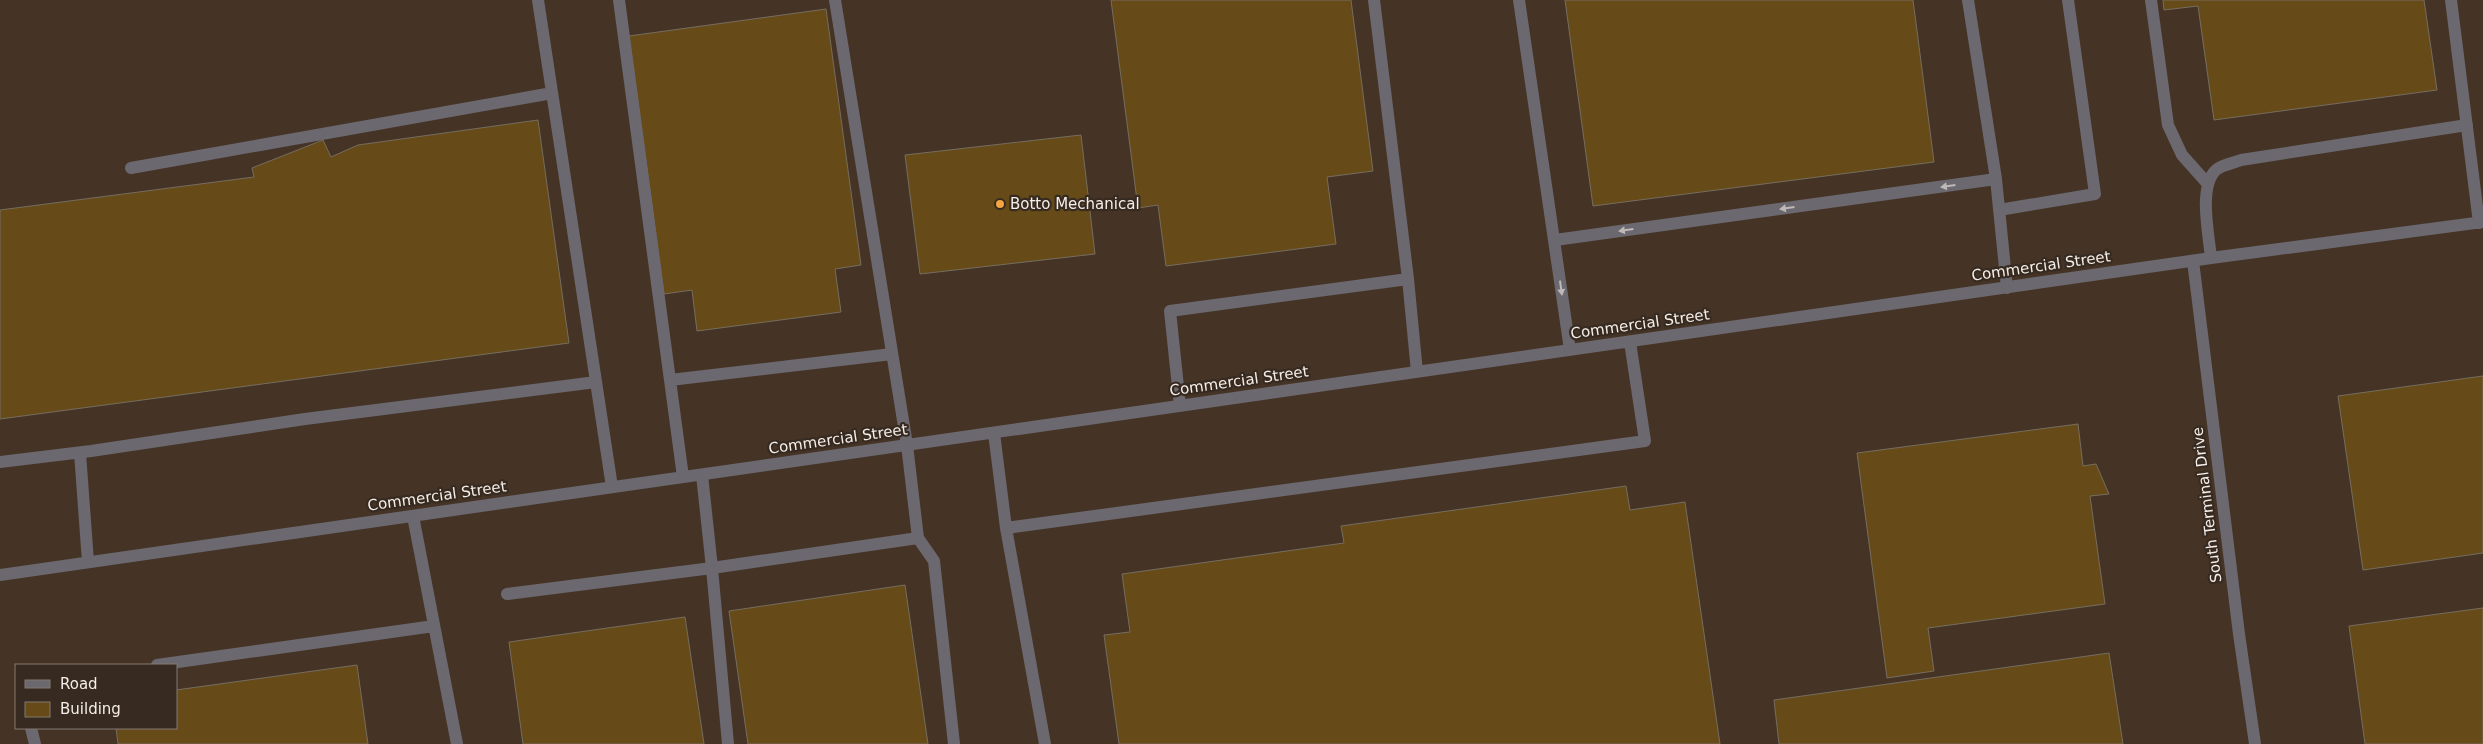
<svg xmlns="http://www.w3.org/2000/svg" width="2483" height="744" font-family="'DejaVu Sans',sans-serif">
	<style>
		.built { fill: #453426; fill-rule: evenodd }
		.building { fill: #664b18; stroke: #766d5f }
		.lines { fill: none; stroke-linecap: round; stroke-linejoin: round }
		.minor { stroke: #6b686f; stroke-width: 12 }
		.oneway { fill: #beb8b7 }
		.poi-dot { fill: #f2a540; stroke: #372b21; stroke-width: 2 }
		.labels { text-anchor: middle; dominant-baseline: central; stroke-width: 4.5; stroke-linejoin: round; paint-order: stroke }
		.poi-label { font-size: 15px; fill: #f5ede7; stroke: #372b21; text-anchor: start }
		.street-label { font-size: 15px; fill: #f5ede7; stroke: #372b21 }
	</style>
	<rect width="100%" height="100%" fill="#372b21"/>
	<path class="built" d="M0 0H2483V744H0ZM16 665H176V728H16Z"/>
	<path class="building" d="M1111 0H1351L1373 171 1327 177 1336 244 1166 266 1158 205 1138 208Z
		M1565 0H1913L1934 162 1593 206Z
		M2163 0H2424L2437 90 2214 120 2198 6 2164 10Z
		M826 9 861 265 835 269 841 312 697 331 692 290 664 294 629 36Z
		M538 120 569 343 0 419V210L254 177 252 168 323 140 331 157 358 145Z
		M1081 135 1095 254 920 274 905 155Z
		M2483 376V553L2363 570 2338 396Z
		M2078 424 2083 466 2096 464 2109 494 2090 496 2105 604 1928 628 1934 671 1887 678 1857 453Z
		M1626 486 1630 510 1685 502 1720 744H1119L1104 635 1130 632 1122 574 1344 543 1341 526Z
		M905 585 928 744H748L729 611Z
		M2483 608V744H2365L2349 626Z
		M685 617 704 744H523L509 642Z
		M2109 653 2123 744H1779L1774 700Z
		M357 665 368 744H118L116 728H176V690Z"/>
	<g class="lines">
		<path class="minor" d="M538 0 612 487
			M619 0 683 477
			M1374 0 1408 279
			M1519 0 1570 350
			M1968 0 1996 179 2007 288
			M2151 0 2168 125 2182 155 2207 183
			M2451 0 2479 223
			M131 168 552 93
			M1999 210 2095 194 2068 0
			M1555 240 1996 179
			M2211 258C2209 235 2198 187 2216 170 2221 165 2234 163 2241 160L2467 125
			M2193 261 2239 634 2255 744
			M670 380 892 354
			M1180 406 1170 311 1408 279 1417 372
			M994 433 1006 528 1645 441 1630 342
			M80 453 88 562
			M0 462 91 451 305 419 596 382
			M702 475 712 568 918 538 907 445 835 0
			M413 516 457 744
			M1006 528 1045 744
			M918 538 934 561 954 744
			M0 575 2211 258 2483 222
			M507 594 712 568 728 744
			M157 665 434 626
			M31 728 35 744"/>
	</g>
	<defs><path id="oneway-solid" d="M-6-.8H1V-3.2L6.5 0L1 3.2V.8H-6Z" transform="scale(1.25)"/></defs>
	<g class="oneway">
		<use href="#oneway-solid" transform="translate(1948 186) rotate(172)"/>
		<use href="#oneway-solid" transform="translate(1787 208) rotate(172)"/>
		<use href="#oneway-solid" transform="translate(1626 230) rotate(172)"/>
		<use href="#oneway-solid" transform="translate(1561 288) rotate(82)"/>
	</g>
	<circle class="poi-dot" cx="1000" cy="204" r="5"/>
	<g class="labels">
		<g class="poi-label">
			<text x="1010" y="204">Botto Mechanical</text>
		</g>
		<g class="street-label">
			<text transform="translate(2041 266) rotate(-8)">Commercial Street</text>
			<text transform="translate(1640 324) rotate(-8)">Commercial Street</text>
			<text transform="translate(1239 381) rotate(-8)">Commercial Street</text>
			<text transform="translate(838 439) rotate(-8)">Commercial Street</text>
			<text transform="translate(437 496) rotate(-8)">Commercial Street</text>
			<text transform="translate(2207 505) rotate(-97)">South Terminal Drive</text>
		</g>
	</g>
	<rect x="15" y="664" width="162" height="65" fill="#372b21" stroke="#837970"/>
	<rect x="25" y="680" width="25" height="8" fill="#6b686f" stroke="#837970"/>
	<text x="60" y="689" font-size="15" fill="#f5ede7">Road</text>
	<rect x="25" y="702" width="25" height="15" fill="#664b18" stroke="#837970"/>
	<text x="60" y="714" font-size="15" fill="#f5ede7">Building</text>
</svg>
